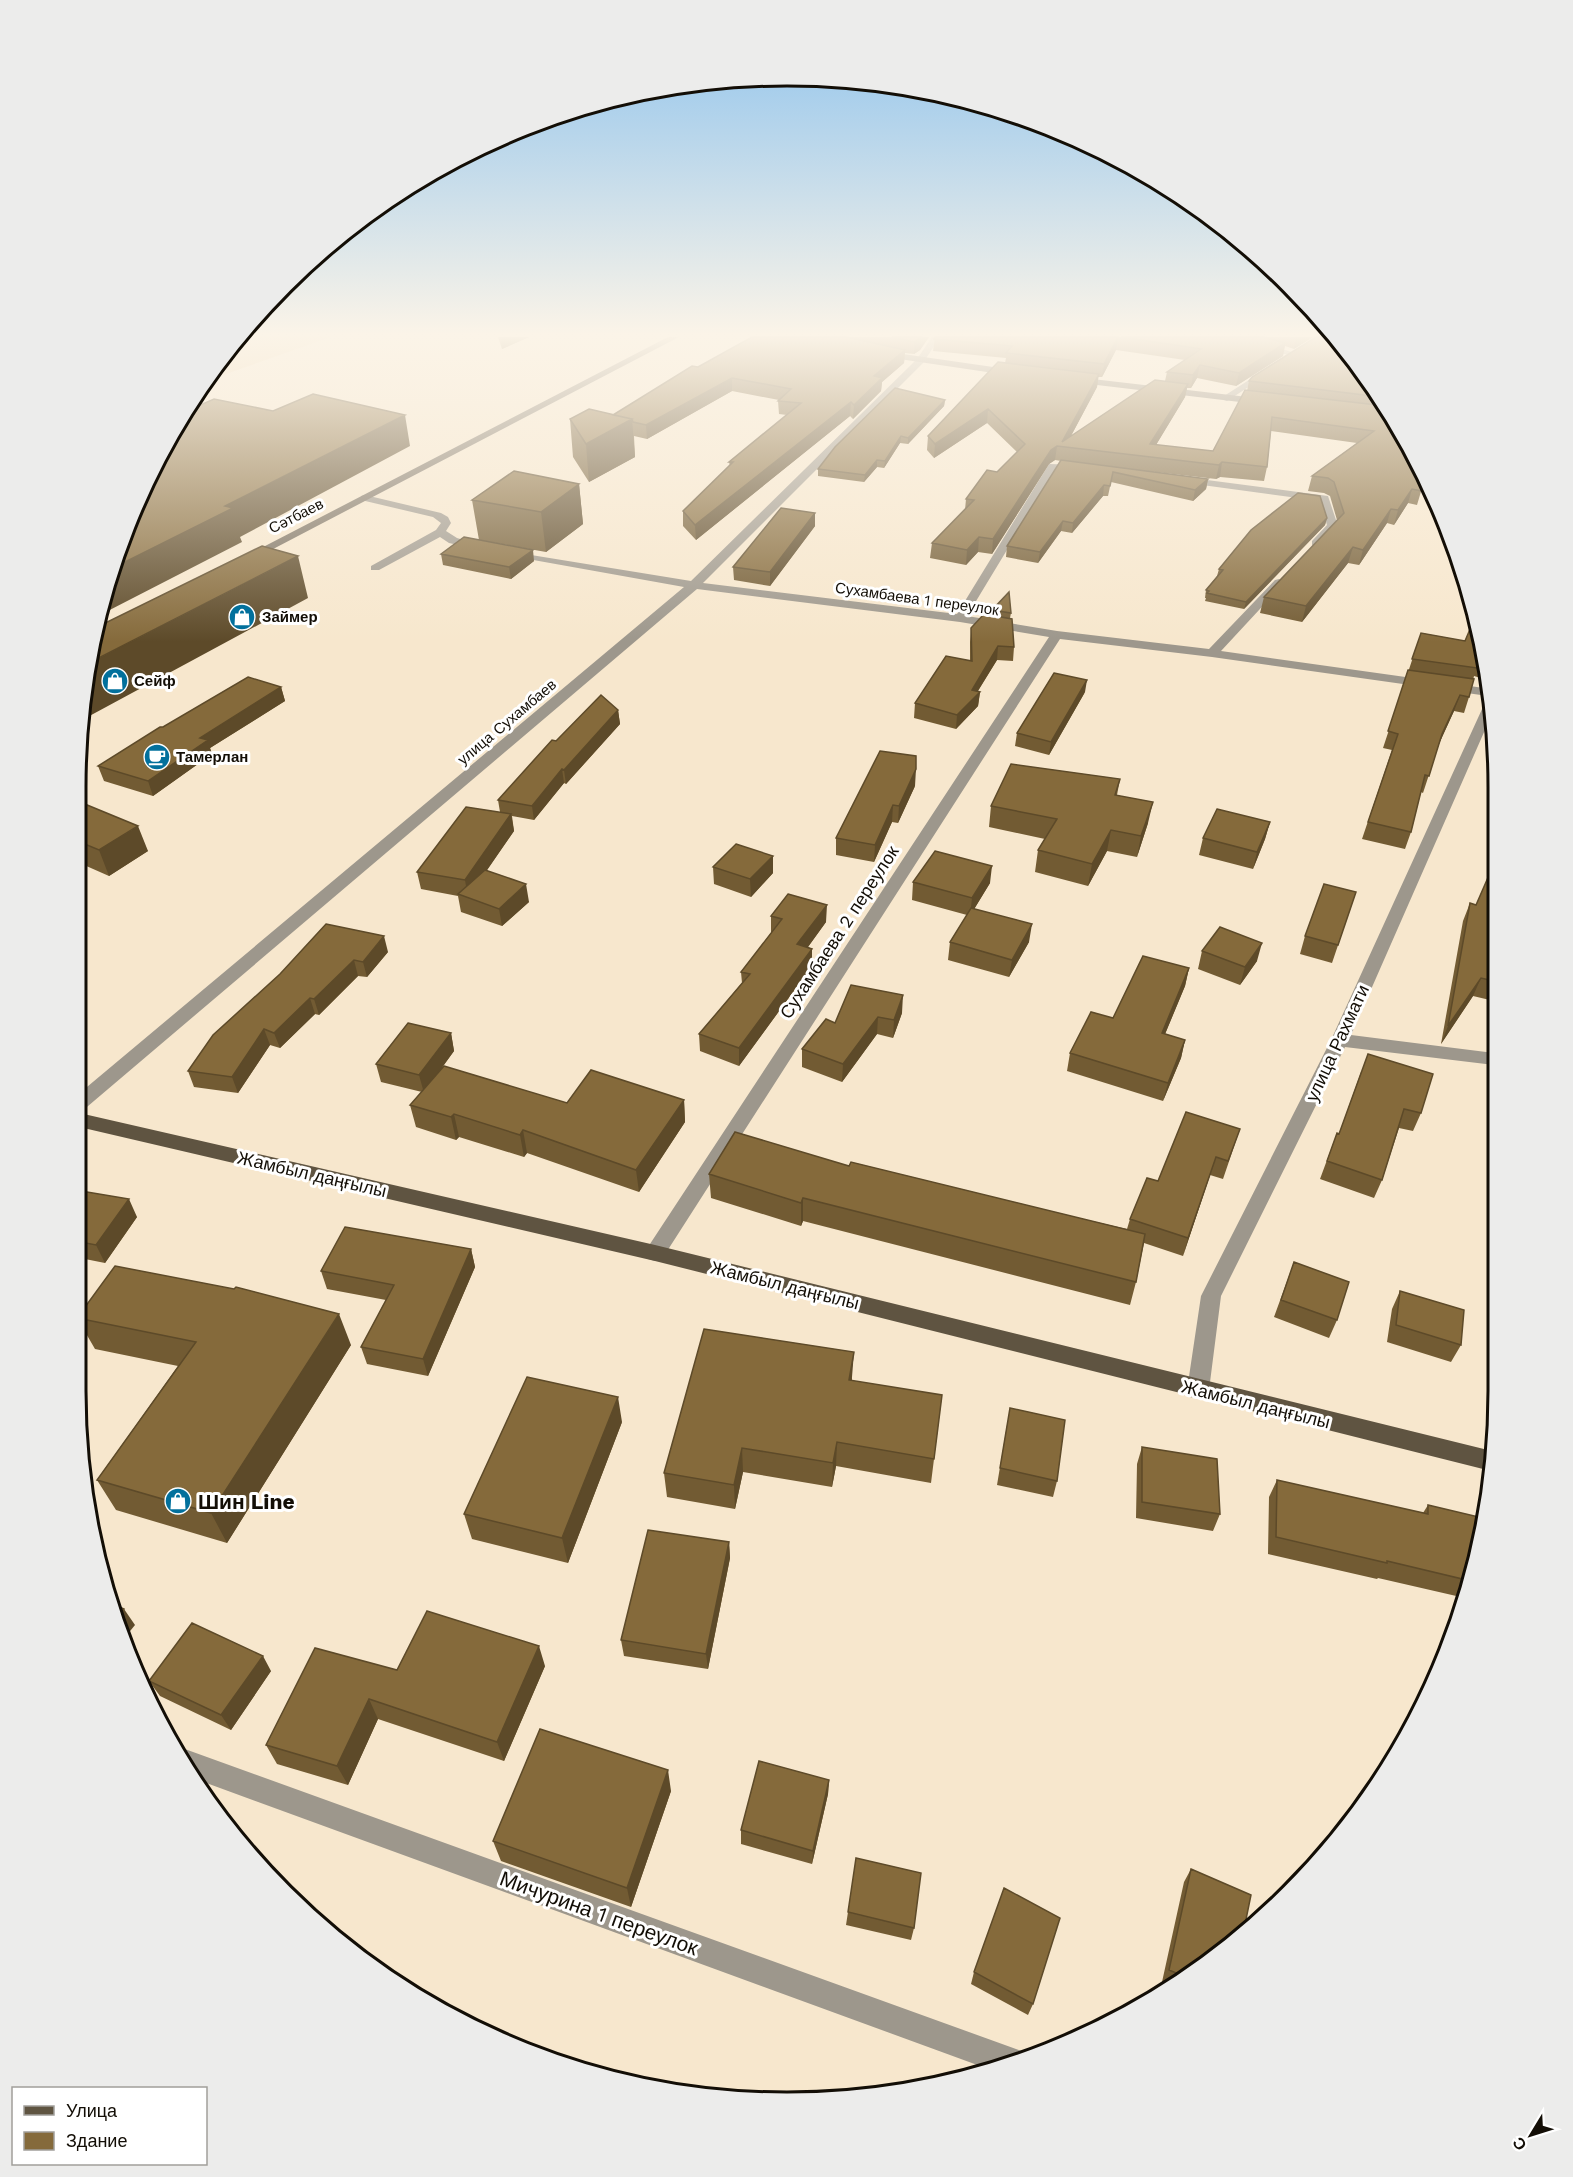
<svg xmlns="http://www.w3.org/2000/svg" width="1573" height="2177" font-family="'Work Sans',sans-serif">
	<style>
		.green { fill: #edd4ab }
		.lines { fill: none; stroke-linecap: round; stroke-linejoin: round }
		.street { fill: #9d978c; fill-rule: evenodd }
		.secondary { fill: #796f60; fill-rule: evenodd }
		.primary { fill: #5f5441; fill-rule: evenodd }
		.wall { fill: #725b33; fill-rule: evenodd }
		.shaded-wall { fill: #5d4a29 }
		.building { fill: #856a3b; stroke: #5d4a29; stroke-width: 1.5 }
		.labels { text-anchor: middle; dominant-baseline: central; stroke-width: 6; stroke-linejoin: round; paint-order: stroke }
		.far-street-label { font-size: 15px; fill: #130e06; stroke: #fff }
		.far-poi-label { font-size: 15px; font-weight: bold; fill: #130e06; stroke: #fff; text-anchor: start }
		.street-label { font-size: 18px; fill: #130e06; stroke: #fff }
		.near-poi-label { font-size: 21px; font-weight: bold; fill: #130e06; stroke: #fff; text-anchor: start }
		.near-street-label { font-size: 21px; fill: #130e06; stroke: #fff }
		.rim { fill: none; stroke: #130e06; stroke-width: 3 }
	</style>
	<rect width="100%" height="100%" fill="#f7e7cd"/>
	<path class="green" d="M237 337H331L206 381Z"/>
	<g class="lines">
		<path class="street" d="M932 337H940L923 363 703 583 957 614 1049 464 1082 465 1086 466V470L1056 469 967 616 1057 631 1209 649 1275 580 1279 579 1285 582 1283 584 1221 651 1491 689 1492 714 1351 1035 1494 1053V1065L1345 1047 1221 1296 1209 1390 1206 1397 1198 1399 1190 1397 1187 1390 1201 1296 1331 1040 1488 696 1212 657 1060 639 662 1259 655 1261 648 1259 645 1253 648 1247 1049 637 960 622 697 589 81 1112 75 1113V1097L684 587 511 556 505 553 507 551 691 581 917 359Z
			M1223 337H1239L1299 354 1227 401 1224 400V396L1288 355Z
			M1184 477 1328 496 1338 526 1320 545H1312V541L1327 525 1320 501 1180 482V478Z
			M365 495 441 513 448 517 451 523 446 531 457 538 486 547 481 550 449 543 440 537 379 570H371V566L436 530 441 523 433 517 361 500V496Z
			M182 1748 1016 2049 1027 2053 1029 2058 991 2070 190 1777 176 1750Z"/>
		<path class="secondary" d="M668 337H679L252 560H244L242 558Z
			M882 351 1014 370 1018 373 1014 376 879 356V352Z
			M1075 377 1265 399 1270 402 1265 405 1072 382 1071 380Z"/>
		<path class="primary" d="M75 1112 655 1245 1492 1451 1494 1452 1491 1471 655 1261 75 1126Z"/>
	</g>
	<path class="wall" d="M498 337H529L502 349Z
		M752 337H929L920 350 914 354 905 353 904 363 882 382 881 391 853 419 850 416 696 540 683 526V511L730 466 729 462 787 415 779 414 778 401 779 400 732 391 647 439 634 436 635 457 589 482 573 457 570 419 613 415Z
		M935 337H1313L1294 349 1285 346 1283 356 1236 386 1197 378 1191 388H1187L1185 397 1156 445 1213 451 1247 391 1249 381 1378 392 1425 478 1417 505 1408 503 1394 525 1387 523 1359 565 1348 563 1302 622 1260 613 1264 597 1337 520 1330 496 1324 493 1308 491 1312 476 1357 443 1271 431 1267 467 1264 481 1220 477 1216 479 1147 471 1208 479 1206 489 1193 501 1111 482 1108 496H1103L1072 533 1061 531 1038 563 1006 557 1007 546 1061 461 1055 460 1049 464 992 554 978 552 966 565 930 558 932 543 965 510 966 499 997 472 1017 452 987 423 934 458 927 450 928 436 1005 363 1006 358 933 351ZM1116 350 1185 360 1167 372 1165 381 1071 436 1097 387 1098 377H1102Z
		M945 400 944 406 908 444 900 443 884 468 877 467 864 482 818 476V469Z
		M579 484 583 524 546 552 479 540 472 500Z
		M815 513V526L770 586 734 580 733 567Z
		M1327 518 1325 525 1244 609 1205 601 1206 598H1205L1206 590 1217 576 1219 569Z
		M441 554 534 561 511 579 443 565Z
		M992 610 1011 613 1010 618 1014 647 1013 661 997 660 978 691 980 692 978 706 956 729 914 718 915 703 970 660V642L971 628 992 615Z
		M1473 622 1487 674 1484 679 1474 676 1469 697 1464 713 1454 711 1439 744 1423 793 1421 792 1411 832 1405 849 1362 839 1392 750 1383 748 1421 633 1465 641Z
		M281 687 285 701 210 748 212 754 153 796 104 781 98 766 163 727Z
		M1085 692 1049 755 1015 746 1017 733Z
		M618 710 620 724 566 784 564 783 534 820 512 816 514 831 486 871 529 902 502 926 461 912 458 896 421 889 417 872 500 812 498 800 556 741Z
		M1120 779 1117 795 1148 823 1137 857 1107 851 1088 886 1035 872 1038 850 1045 839 989 827 991 806Z
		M915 786 898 823 892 822 874 862 836 855V838Z
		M75 800 148 851 109 876 75 861Z
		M1270 822 1265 839 1253 869 1199 855 1203 838Z
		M773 856V873L751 897 714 884 713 867Z
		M1493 866 1494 1001 1473 996 1441 1044 1463 921 1470 903 1476 905Z
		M913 882 990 883 974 909 1029 942 1009 977 948 960 950 942 967 915 912 900Z
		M1356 892 1332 963 1300 954 1305 936Z
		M771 916 826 922 808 947 812 949V966L739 1066 700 1051 699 1034 742 983 741 972 771 933Z
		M1202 951 1257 961 1240 985 1198 969Z
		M388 952 367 977 358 976 319 1015 315 1014 280 1048 270 1045 238 1093 194 1087 188 1071 280 974Z
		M1189 968 1185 986 1165 1034 1185 1040 1181 1058 1163 1101 1067 1071 1070 1053 1113 1018Z
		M902 1013 893 1038 877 1034 842 1082 802 1067V1049L835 1023Z
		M451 1033 454 1051 442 1067 567 1103 684 1100 685 1122 639 1192 527 1153 524 1157 459 1137 456 1140 416 1127 410 1105 422 1092 381 1082 376 1064Z
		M1361 1072 1421 1113 1413 1131 1399 1128 1382 1180 1374 1198 1320 1179 1337 1133 1339 1134Z
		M1240 1129 1223 1179 1210 1175 1183 1256 1144 1243 1136 1282 1130 1305 803 1221 801 1226 711 1198 709 1174 849 1166 1127 1229 1130 1219 1158 1181Z
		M75 1190 137 1217 105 1263 75 1257Z
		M471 1249 475 1267 428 1376 367 1364 361 1347 386 1300 327 1289 321 1271Z
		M1294 1262 1337 1320 1329 1338 1274 1317Z
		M1400 1291 1461 1345 1451 1362 1387 1342 1392 1309Z
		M77 1318 351 1345 227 1543 116 1510 97 1480 178 1366 95 1349Z
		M852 1377V1381L942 1395 931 1483 836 1466 832 1487 743 1472 735 1509 667 1497 664 1473Z
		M622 1422 568 1563 472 1539 464 1514Z
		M1007 1425 1057 1481 1053 1497 997 1485Z
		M1142 1447 1220 1514 1213 1531 1136 1518 1137 1464Z
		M1277 1480 1423 1513 1428 1505 1474 1574 1465 1598 1378 1578 1377 1579 1268 1554 1269 1497Z
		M729 1542 730 1558 708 1669 624 1656 621 1640Z
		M545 1666 504 1761 378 1719 348 1785 277 1764 266 1745 397 1670Z
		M271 1671 231 1730 160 1696 149 1681Z
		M829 1780 828 1794 812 1864 741 1844V1830Z
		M671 1791 631 1907 501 1861 493 1841Z
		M1191 1869 1243 1934 1168 1984 1162 1982 1184 1882Z
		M848 1912 914 1928 911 1940 846 1925Z
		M974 1972 1033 2004 1028 2015 971 1984Z"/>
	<path class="shaded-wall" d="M501 337H529L502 349Z
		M921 337H929L920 350 914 354V342Z
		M1118 337 1116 350 1102 377 1104 364Z
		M1296 337H1313L1294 349Z
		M1285 343 1283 356 1236 386 1239 373Z
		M905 350 904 363 882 382 881 391 853 419 854 405 874 376Z
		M1200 365 1197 378 1191 388 1193 375Z
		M1099 374 1097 387 1065 447 1062 442Z
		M732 378V391L647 439 646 425Z
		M1188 384 1185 397 1148 458 1150 444Z
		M945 400 944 406 908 444V438Z
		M851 402 850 416 696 540 695 525Z
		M988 409 987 423 934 458 935 444Z
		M405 415 410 446 240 537 242 542 98 616 113 568 225 506Z
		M632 419 635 457 589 482 586 444Z
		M901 436 900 443 884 468 885 461Z
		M1057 446 1055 460 1049 464 992 554 993 539 1051 450Z
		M877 460V467L864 482 865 475Z
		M1222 462 1220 477 1216 479 1219 465Z
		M1208 479 1206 489 1193 501 1195 490Z
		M579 484 583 524 546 552 541 512Z
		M1104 485 1103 496 1072 533 1073 523Z
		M1412 489 1408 503 1394 525 1398 510Z
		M1391 509 1387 523 1359 565 1363 550Z
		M815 513V526L770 586V572Z
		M1327 518 1325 525 1244 609 1246 602Z
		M1063 521 1061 531 1038 563 1040 552Z
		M979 537 978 552 966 565 967 550Z
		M1353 547 1348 563 1302 622 1306 606Z
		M533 550 534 561 511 579 509 567Z
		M298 556 308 598 82 720 87 664Z
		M998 646 997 660 974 697 980 692 978 706 956 729 957 715Z
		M1087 680 1085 692 1049 755 1051 742Z
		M281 687 285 701 210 748 212 754 153 796 148 781 200 738Z
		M1460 695 1454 711 1436 750 1442 734Z
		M618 710 620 724 566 784 564 770Z
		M562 769 564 783 534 820 532 806Z
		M916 769 915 786 898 823 899 806Z
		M1153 802 1148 823 1137 857 1141 836Z
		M893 805 892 822 874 862 875 845Z
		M511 814 514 831 468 898 465 880Z
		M1270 822 1265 839 1253 869 1257 852Z
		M138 826 148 851 109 876 99 850Z
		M1111 830 1107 851 1088 886 1092 864Z
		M773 856V873L751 897 750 879Z
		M992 866 990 883 970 916 972 898Z
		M526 884 529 902 502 926 499 909Z
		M827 905 826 922 797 962V944Z
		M1032 924 1029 942 1009 977 1012 960Z
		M384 936 388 952 367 977 363 962Z
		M1262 943 1257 961 1240 985 1245 967Z
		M812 949V966L739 1066V1048Z
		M354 960 358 976 319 1015 314 999Z
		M1189 968 1185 986 1158 1051 1162 1033Z
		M1481 978 1473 996 1441 1044 1448 1026Z
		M903 995 902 1013 893 1038 894 1020Z
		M310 998 315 1014 280 1048 274 1033Z
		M878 1017 877 1034 842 1082 843 1064Z
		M264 1029 270 1045 238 1093 232 1077Z
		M451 1033 454 1051 424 1093 419 1075Z
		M1185 1040 1181 1058 1163 1101 1168 1083Z
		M684 1100 685 1122 639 1192 636 1170Z
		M454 1114 459 1137 456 1140 451 1117Z
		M523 1130 527 1153 524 1157 520 1135Z
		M1216 1157 1183 1256 1188 1238Z
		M803 1198V1221L801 1226V1203Z
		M129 1199 137 1217 105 1263 96 1245Z
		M471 1249 475 1267 428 1376 423 1359Z
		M339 1314 351 1345 227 1543 211 1513Z
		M854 1352 852 1377 847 1405 849 1380Z
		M618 1397 622 1422 568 1563 562 1538Z
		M837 1442 836 1466 832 1487 833 1463Z
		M742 1448 743 1472 735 1509 734 1485Z
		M729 1542 730 1558 708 1669 706 1654Z
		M124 1609 135 1625 122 1641 115 1620Z
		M539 1646 545 1666 504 1761 497 1742Z
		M263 1656 271 1671 231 1730 221 1715Z
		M369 1699 378 1719 348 1785 337 1766Z
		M668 1770 671 1791 631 1907 627 1888Z
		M829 1780 828 1794 812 1864 813 1851Z"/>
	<path class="building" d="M752 337H847L905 350 874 376 882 378 854 405 851 402 695 525 683 511 733 462H729L801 403 778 401 791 389 732 378 646 425 633 422 632 419 613 415 692 366 698 367Z
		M892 337H921L914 342Z
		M935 337H1118L1104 364 1006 353 1012 346 934 339Z
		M1121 337H1264L1285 343 1239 373 1200 365 1193 375 1167 372 1201 349Z
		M1316 337H1337L1378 392 1381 397 1249 381 1252 377Z
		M998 362 1099 374 1062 442 1155 380 1188 384 1150 444 1213 451 1245 390 1386 406 1425 478 1422 491 1412 489 1398 510 1391 509 1363 550 1353 547 1306 606 1264 597 1344 513 1334 482 1328 478 1312 476 1374 431 1272 417 1267 467 1222 462 1219 465 1057 446 1051 450 993 539 979 537 967 550 932 543 974 500 966 499 987 470 997 472 1025 444 988 409 935 444 928 436Z
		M895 388 945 400 908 438 901 436 885 461 877 460 865 475 818 469 835 447Z
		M313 394 405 415 225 506 233 508 113 568 129 515 171 430 184 412 214 399 273 411Z
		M589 409 632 419 586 444 570 419Z
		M1061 460 1208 479 1195 490 1113 472 1110 486 1104 485 1073 523 1063 521 1040 552 1007 546Z
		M514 471 579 484 541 512 472 500Z
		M1298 493 1320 496 1327 518 1246 602 1207 593 1209 591 1206 590 1223 570 1219 569 1251 530Z
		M781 508 815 513 770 572 733 567Z
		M464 537 533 550 509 567 441 554Z
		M262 546 298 556 87 664 89 647 95 628Z
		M1009 592 1011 613 992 610Z
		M984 614 1012 619 1014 647 998 646 972 690 980 692 957 715 915 703 946 656 972 661 971 628Z
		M1473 622 1483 661 1479 660 1477 668 1412 659 1421 633 1465 641Z
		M1408 670 1474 679 1469 697 1460 695 1442 734 1429 776 1425 775 1411 832 1368 822 1398 734 1388 731Z
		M1054 673 1087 680 1051 742 1017 733Z
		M248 677 281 687 200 738 208 740 148 781 98 766 160 727H163Z
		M601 695 618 710 564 770 562 769 532 806 498 800 552 740 556 741Z
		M880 751 916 756V769L899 806 893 805 875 845 836 838Z
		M1011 764 1120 779 1115 795 1153 802 1141 836 1111 830 1092 864 1038 850 1057 819 991 806Z
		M75 800 138 826 99 850 75 840Z
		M466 807 511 814 465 880 417 872Z
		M1217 809 1270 822 1257 852 1203 838Z
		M736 844 773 856 750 879 713 867Z
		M935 851 992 866 972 898 913 882Z
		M1493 866 1494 981 1481 978 1448 1026 1470 903 1476 905Z
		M485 870 526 884 499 909 458 894Z
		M1324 884 1356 892 1338 945 1305 936Z
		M788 894 827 905 797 944 812 949 739 1048 699 1034 750 974 741 972 782 919 771 916Z
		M971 908 1032 924 1012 960 950 942Z
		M326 924 384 936 363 962 354 960 314 999 310 998 274 1033 264 1029 232 1077 188 1071 213 1035 280 974Z
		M1220 927 1262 943 1245 967 1202 951Z
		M1143 956 1189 968 1162 1033 1185 1040 1168 1083 1070 1053 1091 1012 1113 1018Z
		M851 985 903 995 894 1020 878 1017 843 1064 802 1049 826 1019 835 1023Z
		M408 1023 451 1033 419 1075 376 1064Z
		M1368 1054 1433 1074 1421 1113 1404 1109 1382 1180 1327 1161 1337 1133 1339 1134Z
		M444 1066 567 1103 591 1070 684 1100 636 1170 523 1130 520 1135 454 1114 451 1117 410 1105Z
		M1186 1112 1240 1129 1228 1161 1216 1157 1188 1238 1130 1219 1147 1178 1158 1181Z
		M735 1132 849 1166 851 1162 1145 1234 1136 1282 803 1198 801 1203 709 1174Z
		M75 1190 129 1199 96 1245 75 1241Z
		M345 1227 471 1249 423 1359 361 1347 394 1285 321 1271Z
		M1294 1262 1349 1282 1337 1320 1281 1300Z
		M115 1266 234 1289 236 1287 339 1314 211 1513 97 1480 196 1342 77 1318Z
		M1400 1291 1464 1310 1461 1345 1396 1325Z
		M704 1329 854 1352 849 1380 942 1395 934 1459 837 1442 833 1463 742 1448 734 1485 664 1473Z
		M527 1377 618 1397 562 1538 464 1514Z
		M1010 1408 1065 1420 1057 1481 1000 1468Z
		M1142 1447 1217 1459 1220 1514 1142 1502Z
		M1277 1480 1428 1514V1505L1483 1518 1474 1574 1471 1581 1387 1561V1563L1276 1537Z
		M648 1530 729 1542 706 1654 621 1640Z
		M109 1602 124 1609 115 1620Z
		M427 1611 539 1646 497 1742 369 1699 337 1766 266 1745 315 1648 397 1670Z
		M192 1623 263 1656 221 1715 149 1681Z
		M540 1729 668 1770 627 1888 493 1841Z
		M759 1761 829 1780 813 1851 741 1830Z
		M856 1858 921 1873 914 1928 848 1912Z
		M1191 1869 1251 1895 1243 1934 1181 1975 1169 1970Z
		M1004 1888 1060 1918 1033 2004 974 1972Z"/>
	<linearGradient id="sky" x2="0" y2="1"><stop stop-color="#8ac1ed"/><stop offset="0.52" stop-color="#fbf4e8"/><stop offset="1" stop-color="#fbf4e8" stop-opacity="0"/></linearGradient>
	<rect width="1573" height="642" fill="url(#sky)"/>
	<defs>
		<symbol id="shop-disc" viewBox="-11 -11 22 22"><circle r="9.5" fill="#02709c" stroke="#fff"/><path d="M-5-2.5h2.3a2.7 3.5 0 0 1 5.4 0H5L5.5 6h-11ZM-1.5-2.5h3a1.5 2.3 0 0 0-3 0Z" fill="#fff"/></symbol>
		<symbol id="cafe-disc" viewBox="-11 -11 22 22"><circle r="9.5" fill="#02709c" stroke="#fff"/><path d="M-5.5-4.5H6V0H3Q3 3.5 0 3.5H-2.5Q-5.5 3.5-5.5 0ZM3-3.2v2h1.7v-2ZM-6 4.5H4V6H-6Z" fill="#fff"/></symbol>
	</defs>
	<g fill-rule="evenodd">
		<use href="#shop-disc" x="227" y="602" width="30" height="30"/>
		<use href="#shop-disc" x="100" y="666" width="30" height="30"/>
		<use href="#cafe-disc" x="142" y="742" width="30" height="30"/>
		<use href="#shop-disc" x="163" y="1486" width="30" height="30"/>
	</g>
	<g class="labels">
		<g class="far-street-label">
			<text transform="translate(296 516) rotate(-27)">Сәтбаев</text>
			<text transform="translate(917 599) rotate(8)">Сухамбаева 1 переулок</text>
			<text transform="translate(507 722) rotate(-40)">улица Сухамбаев</text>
		</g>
		<g class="far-poi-label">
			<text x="262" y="617">Займер</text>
			<text x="134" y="681">Сейф</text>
			<text x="176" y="757">Тамерлан</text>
		</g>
		<g class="street-label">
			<text transform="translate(839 932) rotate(-57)">Сухамбаева 2 переулок</text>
			<text transform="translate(1337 1043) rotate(-65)">улица Рахмати</text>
			<text transform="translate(312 1174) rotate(13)">Жамбыл даңғылы</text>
			<text transform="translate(785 1285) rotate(14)">Жамбыл даңғылы</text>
			<text transform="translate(1256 1404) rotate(14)">Жамбыл даңғылы</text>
		</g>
		<g class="near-poi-label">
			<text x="198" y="1501">Шин Line</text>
		</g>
		<g class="near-street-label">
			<text transform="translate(599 1913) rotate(20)">Мичурина 1 переулок</text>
		</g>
	</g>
	<path d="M0 0H1573V2177H0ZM787 86H787A701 701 0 0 1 1488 787V1391A701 701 0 0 1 787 2092H787A701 701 0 0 1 86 1391V787A701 701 0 0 1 787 86Z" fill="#ececeb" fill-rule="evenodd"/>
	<path class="rim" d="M787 86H787A701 701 0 0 1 1488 787V1391A701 701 0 0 1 787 2092H787A701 701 0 0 1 86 1391V787A701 701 0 0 1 787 86Z"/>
	<rect x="12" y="2087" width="195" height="78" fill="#ffffff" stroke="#a19f9b" stroke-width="1.5"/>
	<rect x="24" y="2106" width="30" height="9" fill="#5f5441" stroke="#a19f9b" stroke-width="1.5"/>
	<text x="66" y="2117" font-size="18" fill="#130e06">Улица</text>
	<rect x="24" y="2132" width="30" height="18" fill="#856a3b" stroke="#a19f9b" stroke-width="1.5"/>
	<text x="66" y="2147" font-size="18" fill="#130e06">Здание</text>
	<g transform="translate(1531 2135) rotate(232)" stroke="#ffffff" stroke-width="4.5" paint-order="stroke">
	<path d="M0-4.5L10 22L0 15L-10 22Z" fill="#130e06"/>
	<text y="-9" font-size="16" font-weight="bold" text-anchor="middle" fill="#130e06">С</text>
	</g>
</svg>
